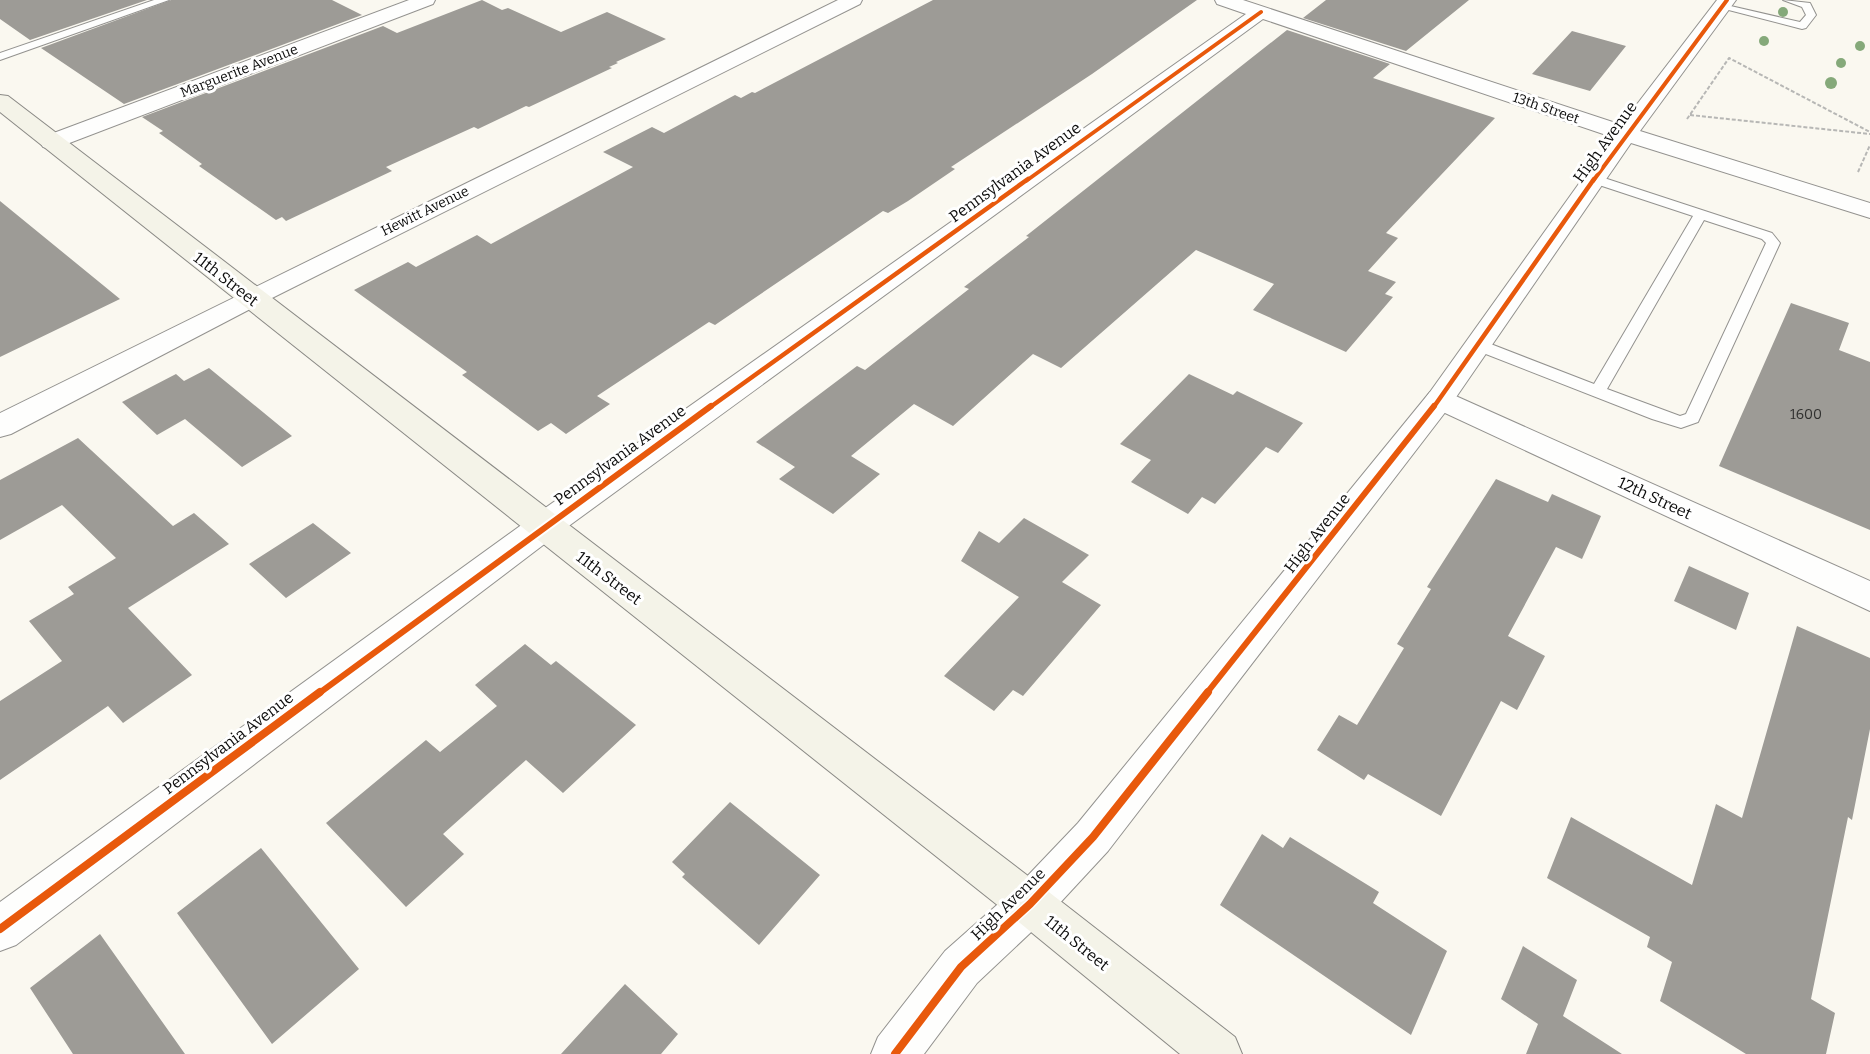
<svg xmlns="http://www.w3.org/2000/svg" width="1870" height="1054" font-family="Bitter,serif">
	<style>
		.building { fill: #9d9b96 }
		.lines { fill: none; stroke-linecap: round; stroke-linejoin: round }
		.service-casing { stroke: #93928f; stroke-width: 2 }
		.minor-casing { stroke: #93928f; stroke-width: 2 }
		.tertiary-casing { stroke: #93928f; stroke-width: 2 }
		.secondary-casing { stroke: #8a8985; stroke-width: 2 }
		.path { stroke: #b7b7b5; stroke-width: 2; stroke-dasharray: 4 2; stroke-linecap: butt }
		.service { fill: #fefefd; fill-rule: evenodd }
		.minor { fill: #fefefd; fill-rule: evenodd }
		.tertiary { fill: #fefefd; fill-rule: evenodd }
		.secondary { fill: #f4f3e8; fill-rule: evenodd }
		.cycleway-far3-casing { stroke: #fff; stroke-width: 6 }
		.cycleway-far2-casing { stroke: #fff; stroke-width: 8 }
		.cycleway-far1-casing { stroke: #fff; stroke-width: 10 }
		.cycleway-casing { stroke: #fff; stroke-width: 11 }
		.cycleway-far3 { stroke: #e8590c; stroke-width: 4 }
		.cycleway-far2 { stroke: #e8590c; stroke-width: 4.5 }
		.cycleway-far1 { stroke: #e8590c; stroke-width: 6 }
		.cycleway { stroke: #e8590c; stroke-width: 8 }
		.tree { fill: #85a97a }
		.labels { text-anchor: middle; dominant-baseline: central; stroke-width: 6; stroke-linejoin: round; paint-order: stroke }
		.far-street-label { font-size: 14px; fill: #0c0c0c; stroke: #fff }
		.number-label { font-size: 14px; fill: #30302e }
		.street-label { font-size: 16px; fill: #0c0c0c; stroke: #fff }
	</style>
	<rect width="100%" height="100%" fill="#faf8f0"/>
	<path class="building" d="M0 0H147L30 40 0 19Z
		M171 0H332L362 15 124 104 41 48Z
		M482 0 502 10 508 8 561 32 607 12 666 39 616 62 618 63 609 67 612 68 529 107 526 106 478 129 474 127 386 167 392 171 286 221 282 217 276 220 199 166 202 164 159 133 163 131 142 117 383 26 397 33Z
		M933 0H1197L1092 74 951 167 955 169 908 201 888 213 883 211 715 325 709 322 597 396 610 404 566 434 551 423 538 431 462 375 467 372 354 290 408 262 416 267 477 235 491 244 633 167 603 152 652 127 664 133 735 95 741 98 752 92 755 93Z
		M1326 0H1469L1406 51 1303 18Z
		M1287 30 1390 64 1373 78 1495 118 1386 233 1398 238 1368 271 1396 282 1385 294 1393 297 1346 352 1253 310 1274 284 1196 250 1061 368 1033 354 953 426 914 404 851 456 880 474 833 514 779 479 795 467 756 442 857 366 865 370 969 289 964 287 1029 237 1026 236Z
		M1572 31 1626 46 1590 91 1532 74Z
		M0 201 120 299 0 357Z
		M1791 303 1849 323 1839 350 1870 362V530L1719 466Z
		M209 368 292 436 242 467 185 419 157 435 122 402 176 374 184 381Z
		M1189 374 1233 395 1237 391 1303 423 1278 453 1266 447 1215 504 1202 497 1188 514 1131 482 1151 460 1120 444Z
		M78 438 173 526 194 513 229 544 128 608 192 675 123 723 108 706 0 780V701L62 661 29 621 74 594 68 587 116 558 62 505 0 540V480Z
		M1496 479 1548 502 1552 494 1601 516 1582 559 1556 547 1508 636 1545 656 1517 710 1501 701 1441 816 1368 774 1364 780 1317 750 1339 715 1357 725 1404 648 1397 644 1431 589 1427 587Z
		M1024 518 1089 555 1062 582 1101 605 1023 696 1013 690 994 711 944 676 1019 597 961 561 979 531 999 543Z
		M313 523 351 553 286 598 249 564Z
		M1689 566 1749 593 1736 630 1674 601Z
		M1797 626 1870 658V729L1852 820 1848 817 1811 999 1835 1013 1826 1054H1746L1660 1001 1672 962 1647 947 1650 937 1547 878 1571 817 1692 885 1716 804 1742 818Z
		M525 644 551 665 556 661 636 725 563 793 526 760 443 834 464 854 406 907 326 823 426 740 440 752 497 706 475 685Z
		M730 802 820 875 759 945 682 877 685 874 672 862Z
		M1262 834 1283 848 1290 837 1379 892 1373 903 1447 951 1411 1035 1220 905Z
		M261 848 359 969 272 1044 177 913Z
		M100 934 185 1054H73L30 988Z
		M1523 946 1577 980 1563 1016 1622 1054H1526L1538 1024 1501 999Z
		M625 984 678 1034 661 1054H561Z"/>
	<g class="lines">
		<defs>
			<path id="service" d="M154 0H169L0 60V53Z
				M1783 0 1810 3 1816 15 1806 28 1802 29 1717 7 1722 4 1800 22 1806 15 1802 7Z
				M1595 175 1772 233 1780 243 1698 422 1681 428 1652 419 1473 349 1470 345 1473 341H1483L1594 384 1693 216 1590 182 1589 179 1590 176ZM1704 220 1762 239 1766 243 1686 414 1680 416 1607 389Z"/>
			<path id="minor" d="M409 0H435L433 4 59 147 51 149 43 147 40 142 43 137Z
				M838 0H862L860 4 260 304 11 434 0 437V413Z
				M1215 0H1243L1634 129 1637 134 1634 139 1626 141 1618 139 1263 19 555 536 16 945 0 951V902L531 518 1246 14 1217 4Z
				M1440 389 1870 581V611L1430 406 1425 399 1430 392Z
				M1030 882 1045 889 1052 904 1045 919 977 983 924 1054H871L878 1037 945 951 1015 889Z"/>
			<path id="tertiary" d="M1717 0H1736L1640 131 1870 203V218L1631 143 1450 406 1108 851 1045 919 1030 926 1015 919 1008 904 1015 889 1078 823 1430 392 1618 129Z"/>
			<path id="secondary" d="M0 95 8 96 1045 889 1235 1037 1242 1054H1180L1015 919 0 112Z"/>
		</defs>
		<use href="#service" class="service-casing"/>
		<use href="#minor" class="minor-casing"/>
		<use href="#tertiary" class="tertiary-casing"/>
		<use href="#secondary" class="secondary-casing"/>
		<path class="path" d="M1690 115 1870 134
			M1687 119 1729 58 1870 132
			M1858 172 1870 145"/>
		<use href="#service" class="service"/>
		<use href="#minor" class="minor"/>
		<use href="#tertiary" class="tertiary"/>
		<use href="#secondary" class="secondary"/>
		<defs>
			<path id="cycleway-far3" d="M1026 181 1261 12
				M1593 181 1727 0"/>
			<path id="cycleway-far2" d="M709 408 1028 179
				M1433 408 1594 179"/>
			<path id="cycleway-far1" d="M318 694 711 406
				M1206 694 1434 406"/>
			<path id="cycleway" d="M0 929 320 692
				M895 1054 961 967 1030 904 1093 837 1208 692"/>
		</defs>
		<use href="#cycleway-far3" class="cycleway-far3-casing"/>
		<use href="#cycleway-far2" class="cycleway-far2-casing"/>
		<use href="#cycleway-far1" class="cycleway-far1-casing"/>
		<use href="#cycleway" class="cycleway-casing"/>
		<use href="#cycleway-far3" class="cycleway-far3"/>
		<use href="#cycleway-far2" class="cycleway-far2"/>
		<use href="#cycleway-far1" class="cycleway-far1"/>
		<use href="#cycleway" class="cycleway"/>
	</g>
	<g class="tree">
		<circle cx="1783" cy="12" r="5"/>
		<circle cx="1764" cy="41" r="5"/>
		<circle cx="1860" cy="46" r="5"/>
		<circle cx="1841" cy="63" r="5"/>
		<circle cx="1831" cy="83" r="6"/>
	</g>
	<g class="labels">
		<g class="far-street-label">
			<text transform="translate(239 71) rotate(-21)">Marguerite Avenue</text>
			<text transform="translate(1546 108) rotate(19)">13th Street</text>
			<text transform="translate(425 211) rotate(-26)">Hewitt Avenue</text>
		</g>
		<g class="number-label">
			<text x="1806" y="414">1600</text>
		</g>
		<g class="street-label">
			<text transform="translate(1605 142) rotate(-54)">High Avenue</text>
			<text transform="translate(1015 172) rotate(-36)">Pennsylvania Avenue</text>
			<text transform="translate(226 279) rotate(38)">11th Street</text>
			<text transform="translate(620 455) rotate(-36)">Pennsylvania Avenue</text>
			<text transform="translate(1655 498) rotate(25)">12th Street</text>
			<text transform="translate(1317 533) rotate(-52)">High Avenue</text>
			<text transform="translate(609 578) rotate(37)">11th Street</text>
			<text transform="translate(228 743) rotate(-37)">Pennsylvania Avenue</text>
			<text transform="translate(1008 904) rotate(-44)">High Avenue</text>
			<text transform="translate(1077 943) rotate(39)">11th Street</text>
		</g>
	</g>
</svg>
